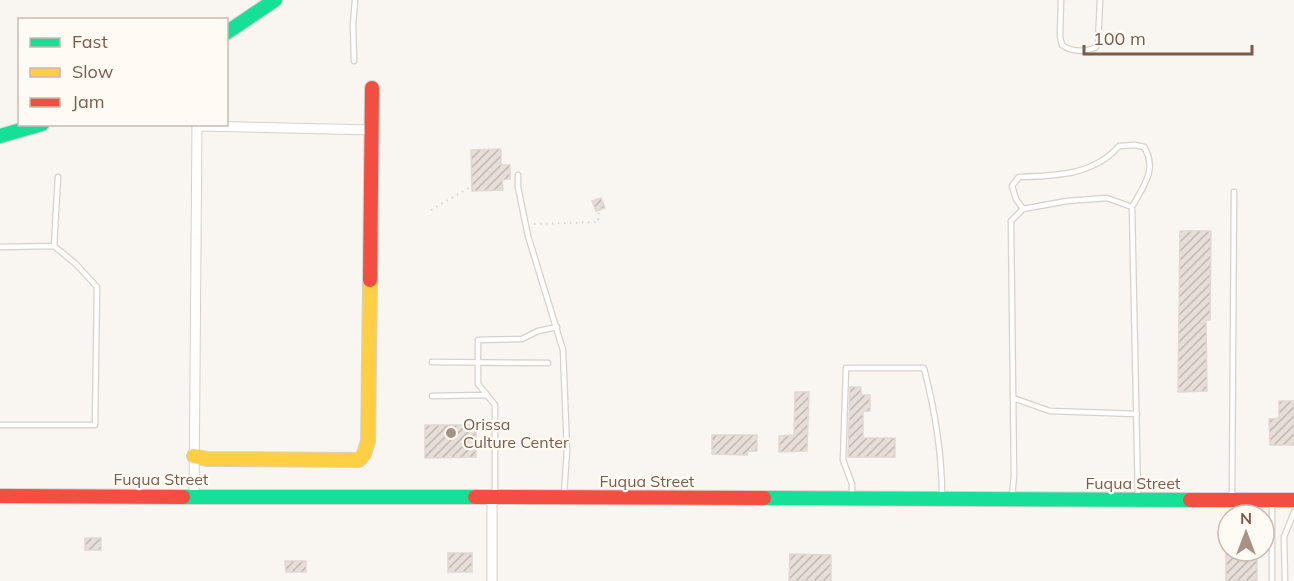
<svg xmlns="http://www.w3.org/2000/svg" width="1294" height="581" font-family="Mulish,sans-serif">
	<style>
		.building { fill: url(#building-hatch); stroke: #e2d8d2; stroke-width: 1.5 }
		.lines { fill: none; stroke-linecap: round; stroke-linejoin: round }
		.lane-casing { stroke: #d7d1cb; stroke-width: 7 }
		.street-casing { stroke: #d7d1cb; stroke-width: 11 }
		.fast-casing { stroke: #d9d2cb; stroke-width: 16 }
		.slow-casing { stroke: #d9d2cb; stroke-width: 16 }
		.jam-casing { stroke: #d9d2cb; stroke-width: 16 }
		.path { stroke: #dcd5d0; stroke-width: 2; stroke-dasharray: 1.5 4.5; stroke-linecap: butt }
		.lane { stroke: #fefefd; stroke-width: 4.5 }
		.street { stroke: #fefefd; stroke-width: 9 }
		.fast { stroke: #16e098; stroke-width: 14 }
		.slow { stroke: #ffcf43; stroke-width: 14 }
		.jam { stroke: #f24e42; stroke-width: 14 }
		.poi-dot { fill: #a69286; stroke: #fffaf3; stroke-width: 2 }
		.labels { text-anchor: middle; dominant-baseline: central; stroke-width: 4.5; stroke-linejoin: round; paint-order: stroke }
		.poi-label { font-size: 16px; fill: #7a5c4d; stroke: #fffaf3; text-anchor: start }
		.street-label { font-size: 16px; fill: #7a5c4d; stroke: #fffaf3 }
	</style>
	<defs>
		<pattern id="building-hatch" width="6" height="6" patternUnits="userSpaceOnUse" patternTransform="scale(1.5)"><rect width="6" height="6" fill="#e6ded7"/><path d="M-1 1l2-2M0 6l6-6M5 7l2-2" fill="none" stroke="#bfb7b1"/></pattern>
	</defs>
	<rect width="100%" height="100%" fill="#f9f5f0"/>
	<path class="building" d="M501 149V165H510V179L502 180 503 190 472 191 471 150Z
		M601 198 605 208 596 211 592 201Z
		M1180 231H1211L1210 320H1206L1207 391 1178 392Z
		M850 387H861V395H870V411H863V438H895V457H848Z
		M795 392H809L807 451 779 452V436L794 435Z
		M1279 401H1294V445H1270L1269 419 1279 418Z
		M425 425H476V457L425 458Z
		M712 435H757V451H748L747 455 712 454Z
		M85 538H101V550H85Z
		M1226 551H1257V581H1226Z
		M448 553H472V572H448Z
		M790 554 831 555V581H789Z
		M285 561H306V572H286Z"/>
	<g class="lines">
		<defs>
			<path id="lane" d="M1061 0 1060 37 1062 45C1072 52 1084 52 1095 48L1098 44 1100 0
				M354 61 353 25 355 0
				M518 175V187L528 236 563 350 567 450 564 494
				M1023 209 1016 199 1012 186 1019 177C1056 176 1094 175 1119 146L1135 145 1144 147C1158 169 1143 187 1132 207
				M54 246 58 177
				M0 247 54 246 76 264 97 287 95 425H0
				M432 362 548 363
				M432 396 487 395
				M1013 398 1050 411 1137 414
				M852 495V484L843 460 846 368H924C935 411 942 452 942 496
				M1012 496 1014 476 1011 221 1023 209 1067 201 1107 198 1132 207 1138 497
				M495 497V405L478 384V340L522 339 538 331 557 327
				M1232 497 1234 192
				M1272 503V581
				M1285 581 1284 537 1294 512"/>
			<path id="street" d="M198 126 371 130
				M194 496 197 124
				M492 581V497"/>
			<path id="fast" d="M226 33 275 0
				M0 136 42 124
				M183 497H475
				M764 498 1190 500"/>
			<path id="slow" d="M194 456 207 459 359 460 364 454 368 441 370 280"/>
			<path id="jam" d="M370 280 372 88
				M0 496 183 497
				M475 497 764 498
				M1190 500H1294"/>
		</defs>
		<use href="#lane" class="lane-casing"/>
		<use href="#street" class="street-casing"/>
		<use href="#fast" class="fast-casing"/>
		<use href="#slow" class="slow-casing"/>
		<use href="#jam" class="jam-casing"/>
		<path class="path" d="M431 210 472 186
			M534 224 598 222 599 210
			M476 441 489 442"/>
		<use href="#lane" class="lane"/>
		<use href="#street" class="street"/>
		<use href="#fast" class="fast"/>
		<use href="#slow" class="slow"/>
		<use href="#jam" class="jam"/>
	</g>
	<circle class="poi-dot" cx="451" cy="433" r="6"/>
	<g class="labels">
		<g class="poi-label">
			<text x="463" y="424">Orissa<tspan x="463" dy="18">Culture Center</tspan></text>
		</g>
		<g class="street-label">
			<text x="161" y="479">Fuqua Street</text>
			<text x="647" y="481">Fuqua Street</text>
			<text x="1133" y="483">Fuqua Street</text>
		</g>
	</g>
	<rect x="18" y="18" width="210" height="108" fill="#fffaf3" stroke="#cabbb1" stroke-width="1.5"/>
	<rect x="30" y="38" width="30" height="9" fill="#16e098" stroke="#cabbb1" stroke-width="1.5"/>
	<text x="72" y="48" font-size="18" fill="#7a5c4d">Fast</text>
	<rect x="30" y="68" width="30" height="9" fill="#ffcf43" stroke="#cabbb1" stroke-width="1.5"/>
	<text x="72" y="78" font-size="18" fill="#7a5c4d">Slow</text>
	<rect x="30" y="98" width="30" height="9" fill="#f24e42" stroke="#cabbb1" stroke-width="1.5"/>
	<text x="72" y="108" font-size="18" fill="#7a5c4d">Jam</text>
	<g transform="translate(1246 533)"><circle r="28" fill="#fffaf3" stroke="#cabbb1" stroke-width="1.5"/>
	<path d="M0-4.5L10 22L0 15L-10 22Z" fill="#a69286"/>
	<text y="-9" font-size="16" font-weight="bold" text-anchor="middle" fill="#7a5c4d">N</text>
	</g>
	<path d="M1084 45v9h168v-9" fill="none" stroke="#7a5c4d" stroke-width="3"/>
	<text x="1093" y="45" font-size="18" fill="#7a5c4d" stroke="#fffaf3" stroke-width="4.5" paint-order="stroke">100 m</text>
</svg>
